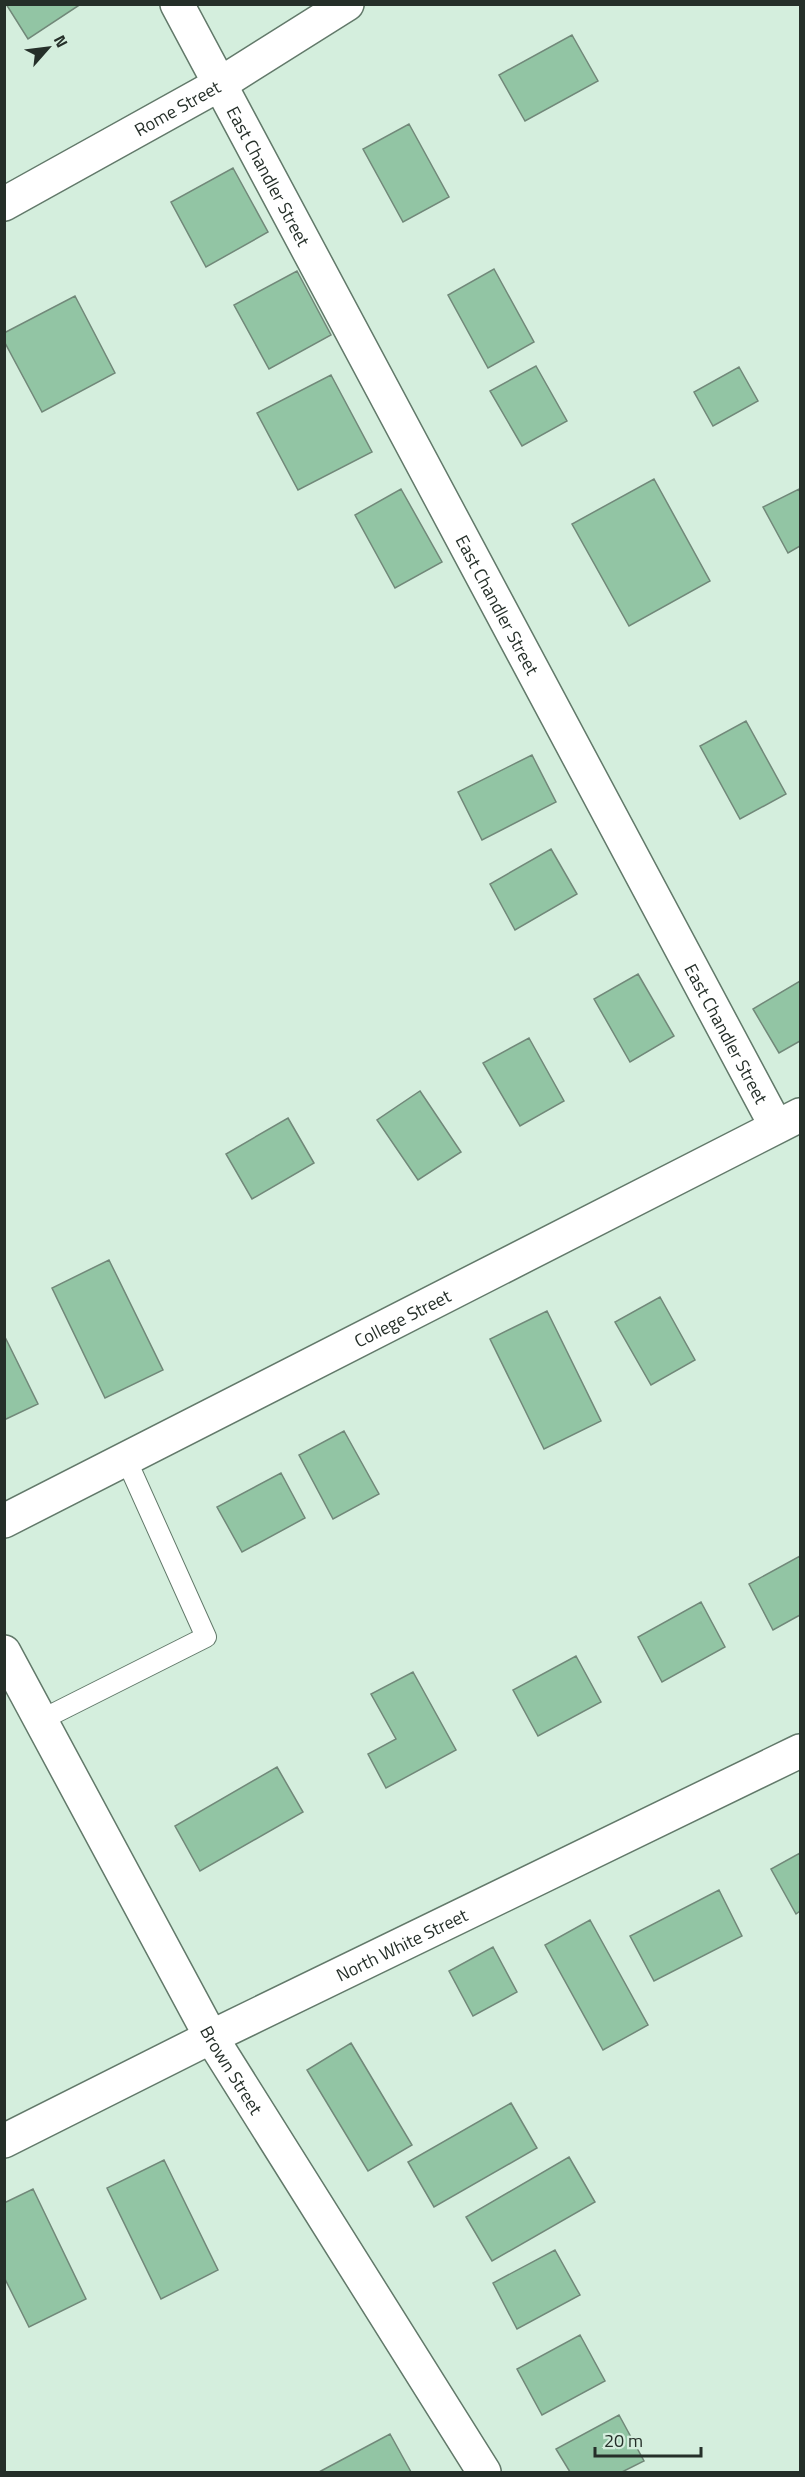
<svg xmlns="http://www.w3.org/2000/svg" width="805" height="2477" font-family="'Titillium Web',sans-serif">
	<style>
		.building { fill: #92c5a4; stroke: #718879; stroke-width: 1.5 }
		.lines { fill: none; stroke-linecap: round; stroke-linejoin: round }
		.service-casing { stroke: #62796a; stroke-width: 22 }
		.minor-casing { stroke: #62796a; stroke-width: 36 }
		.tertiary-casing { stroke: #62796a; stroke-width: 36 }
		.service { stroke: #fff; stroke-width: 20 }
		.minor { stroke: #fff; stroke-width: 33 }
		.tertiary { stroke: #fff; stroke-width: 33 }
		.labels { text-anchor: middle; dominant-baseline: central; stroke-width: 4.5; stroke-linejoin: round; paint-order: stroke }
		.street-label { font-size: 18px; fill: #252f29; stroke: #d4eedd }
	</style>
	<rect width="100%" height="100%" fill="#d4eedd"/>
	<path class="building" d="M6 4H81L28 39Z
		M572 35 598 81 525 121 499 75Z
		M409 124 449 197 403 222 363 149Z
		M233 168 268 232 206 267 171 202Z
		M494 269 534 342 488 368 448 295Z
		M297 271 331 335 269 369 234 305Z
		M75 296 115 373 42 412 4 341V333Z
		M536 366 567 421 522 446 490 391Z
		M739 367 758 401 713 426 694 392Z
		M331 375 372 452 298 490 257 413Z
		M654 479 710 581 629 626 572 524Z
		M401 489 442 562 395 588 355 515Z
		M799 489 800 493V546L788 553 763 507Z
		M746 721 786 794 740 819 700 746Z
		M532 755 556 802 482 840 458 792Z
		M551 849 577 894 515 930 490 884Z
		M638 974 674 1036 630 1062 594 999Z
		M800 981V1041L779 1053 753 1009Z
		M529 1038 564 1101 520 1126 483 1063Z
		M420 1091 461 1152 418 1180 377 1120Z
		M288 1118 314 1163 252 1199 226 1154Z
		M109 1260 163 1370 105 1398 52 1288Z
		M660 1297 695 1360 651 1385 615 1322Z
		M547 1311 601 1421 544 1449 490 1339Z
		M4 1335 38 1404 4 1420Z
		M344 1431 379 1494 333 1519 299 1455Z
		M281 1473 305 1518 242 1552 217 1507Z
		M800 1556V1615L773 1630 749 1584Z
		M701 1602 725 1647 662 1682 638 1637Z
		M576 1656 601 1702 538 1736 513 1690Z
		M413 1672 456 1750 386 1788 368 1754 396 1739 371 1694Z
		M277 1767 303 1812 200 1871 175 1826Z
		M800 1853V1911L796 1914 771 1869Z
		M719 1890 742 1936 654 1981 630 1936Z
		M590 1920 648 2025 603 2050 545 1945Z
		M493 1947 517 1992 473 2016 449 1971Z
		M351 2043 412 2145 368 2171 307 2070Z
		M511 2103 537 2148 434 2207 408 2162Z
		M569 2157 595 2202 492 2261 466 2217Z
		M164 2160 218 2270 161 2299 107 2188Z
		M33 2189 86 2299 29 2327 4 2277V2203Z
		M555 2250 580 2295 517 2329 493 2283Z
		M580 2335 605 2381 542 2415 517 2369Z
		M619 2415 644 2461 622 2472H570L556 2449Z
		M390 2434 411 2472H319Z"/>
	<g class="lines">
		<defs>
			<path id="service" d="M41 1720 206 1637 126 1459"/>
			<g id="minor">
				<path id="s1" d="M177 4 776 1126"/>
				<path id="s2" d="M4 1521 800 1115"/>
				<path id="s3" d="M211 2037 800 1751"/>
			</g>
			<g id="tertiary">
				<path id="s4" d="M4 204 220 84 347 4"/>
				<path id="s5" d="M4 1652 211 2037 484 2472"/>
				<path d="M4 2141 211 2037"/>
			</g>
		</defs>
		<use href="#service" class="service-casing"/>
		<use href="#minor" class="minor-casing"/>
		<use href="#tertiary" class="tertiary-casing"/>
		<use href="#service" class="service"/>
		<use href="#minor" class="minor"/>
		<use href="#tertiary" class="tertiary"/>
	</g>
	<g class="labels">
		<g class="street-label">
			<text stroke="none"><textPath href="#s4" startOffset="198">Rome Street</textPath></text>
			<text stroke="none"><textPath href="#s1" startOffset="195">East Chandler Street</textPath></text>
			<text stroke="none"><textPath href="#s1" startOffset="681">East Chandler Street</textPath></text>
			<text stroke="none"><textPath href="#s1" startOffset="1167">East Chandler Street</textPath></text>
			<text stroke="none"><textPath href="#s2" startOffset="447">College Street</textPath></text>
			<text stroke="none"><textPath href="#s3" startOffset="212">North White Street</textPath></text>
			<text stroke="none"><textPath href="#s5" startOffset="476">Brown Street</textPath></text>
		</g>
	</g>
	<rect width="805" height="2477" fill="none" stroke="#252f29" stroke-width="12"/>
	<g transform="translate(48 48) rotate(62)" stroke="#d4eedd" stroke-width="4.5" paint-order="stroke">
	<path d="M0-4.5L10 22L0 15L-10 22Z" fill="#252f29"/>
	<text y="-9" font-size="16" font-weight="bold" text-anchor="middle" fill="#252f29">N</text>
	</g>
	<path d="M595 2447v9h106v-9" fill="none" stroke="#252f29" stroke-width="3"/>
	<text x="604" y="2447" font-size="18" fill="#252f29" stroke="#d4eedd" stroke-width="4.5" paint-order="stroke">20 m</text>
</svg>
